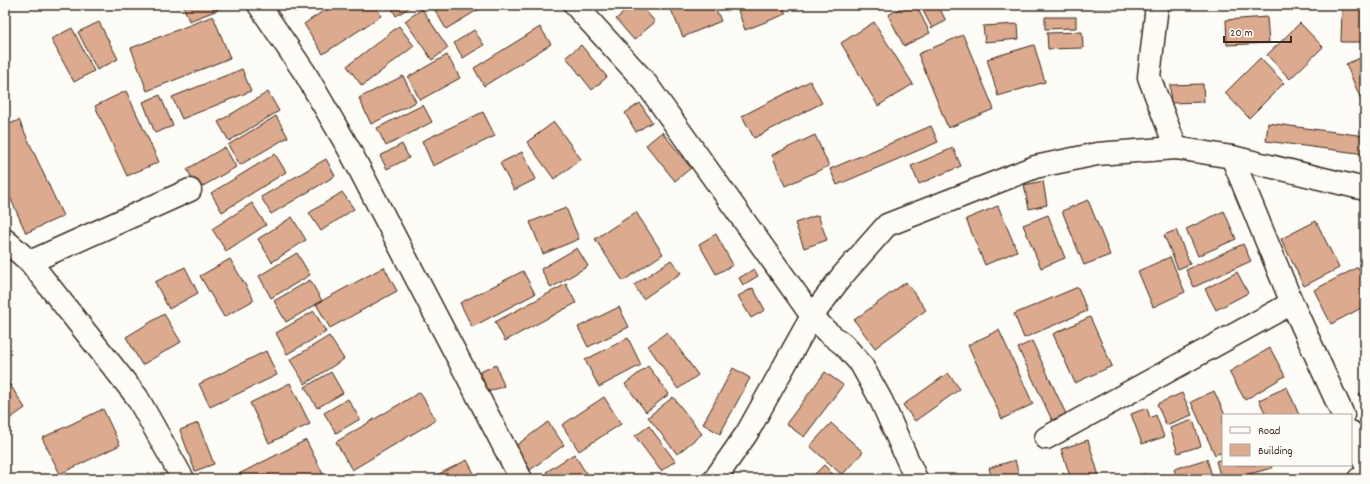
<svg xmlns="http://www.w3.org/2000/svg" width="1370" height="484" font-family="Dekko,sans-serif">
	<style>
		.building { fill: #dcaa8f; stroke: #3b2a1e }
		.lines { fill: none; stroke-linecap: round; stroke-linejoin: round }
		.street-casing { stroke: #3b2a1e; stroke-width: 25 }
		.secondary-casing { stroke: #3b2a1e; stroke-width: 25 }
		.street { stroke: #fdfcf7; stroke-width: 22 }
		.secondary { stroke: #fdfcf7; stroke-width: 22 }
	</style>
	<rect width="100%" height="100%" fill="#fdfcf7"/>
	<filter id="ink" filterUnits="userSpaceOnUse"><feTurbulence type="fractalNoise" baseFrequency=".025" numOctaves="2"/><feDisplacementMap in="SourceGraphic" scale="8" xChannelSelector="R" yChannelSelector="G"/><feConvolveMatrix kernelMatrix="1 2 1 2 8 2 1 2 1" color-interpolation-filters="sRGB"/></filter>
	<g filter="url(#ink)">
		<path class="building" d="M183 5H216L218 10 189 21Z
			M291 5H307L296 12Z
			M332 5H374L381 16 323 54 304 24Z
			M390 5H413L396 16Z
			M432 5H486L446 29Z
			M633 5H641L655 22 634 40 616 19Z
			M669 5H714L721 21 683 37Z
			M736 5H782L786 14 745 30Z
			M907 5H916L930 33 904 46 888 15Z
			M920 5H938L946 21 932 28Z
			M1079 5H1118V7L1079 8Z
			M1342 8 1365 9V42H1341Z
			M422 9 448 48 432 60 405 21Z
			M213 16 230 58 147 91 131 48Z
			M1045 17H1076V28L1045 29Z
			M1267 17 1269 43 1227 45 1226 20Z
			M99 22 118 59 97 70 78 32Z
			M874 22 913 84 878 106 841 43Z
			M1300 23 1323 47 1290 79 1267 55Z
			M1018 24 1019 39 985 42 983 26Z
			M399 26 414 46 362 86 347 66Z
			M540 27 551 44 484 86 474 68Z
			M72 28 94 71 74 82 51 39Z
			M474 30 484 45 463 58 454 43Z
			M1082 32 1083 48 1048 49 1047 33Z
			M963 35 994 109 948 128 918 54Z
			M581 45 607 77 592 90 566 57Z
			M1034 45 1045 82 998 96 987 59Z
			M447 55 460 78 420 100 408 77Z
			M1365 56V109L1346 64Z
			M1260 58 1284 83 1249 118 1225 93Z
			M242 69 251 91 182 119 172 97Z
			M403 76 416 102 371 124 359 98Z
			M810 81 822 103 754 138 742 116Z
			M1203 84 1204 102 1171 103 1170 85Z
			M126 91 159 162 127 176 95 106Z
			M268 92 279 111 229 141 218 122Z
			M160 95 173 126 155 133 143 102Z
			M640 103 652 122 636 132 625 113Z
			M423 105 432 122 386 146 377 128Z
			M483 112 495 136 433 166 422 141Z
			M276 116 288 137 240 165 228 145Z
			M19 120 63 216 26 233 5 186V126Z
			M554 122 581 159 554 179 527 142Z
			M1268 123 1365 136V154L1266 141Z
			M931 126 938 142 837 185 830 169Z
			M662 132 691 168 675 181 646 145Z
			M815 135 829 166 785 186 772 155Z
			M402 144 409 158 387 169 380 156Z
			M225 147 236 167 198 189 187 169Z
			M953 148 961 166 919 184 911 166Z
			M522 152 536 179 514 190 500 163Z
			M275 154 286 172 222 212 211 193Z
			M326 159 335 176 271 214 261 197Z
			M1043 181 1047 205 1029 209 1024 185Z
			M342 192 354 209 321 231 309 213Z
			M1088 200 1110 255 1084 265 1062 211Z
			M252 203 266 225 226 251 212 229Z
			M998 206 1017 251 985 265 966 219Z
			M566 208 579 239 543 254 530 222Z
			M1224 211 1236 239 1198 256 1186 229Z
			M636 212 663 254 623 281 595 239Z
			M818 215 827 240 804 248 795 223Z
			M1048 215 1065 258 1041 268 1023 225Z
			M292 217 306 240 272 262 258 239Z
			M1316 221 1339 268 1304 286 1281 239Z
			M1176 230 1190 264 1178 269 1164 235Z
			M716 234 733 265 716 274 699 244Z
			M1243 244 1251 261 1194 287 1186 270Z
			M577 248 588 266 551 288 541 269Z
			M297 253 310 275 271 298 259 276Z
			M1170 257 1185 292 1153 307 1138 271Z
			M230 259 254 300 224 317 200 276Z
			M671 260 681 273 643 299 634 285Z
			M185 267 198 293 169 309 155 282Z
			M384 267 397 291 330 328 316 304Z
			M1358 267 1365 281V306L1331 324 1314 290Z
			M754 269 758 276 743 285 739 278Z
			M523 271 535 294 472 327 460 303Z
			M1237 272 1248 293 1216 310 1205 289Z
			M310 280 322 301 286 322 274 301Z
			M906 282 926 310 875 348 854 320Z
			M566 284 576 303 505 341 495 322Z
			M1078 287 1087 311 1024 338 1014 314Z
			M753 288 765 310 751 318 738 296Z
			M619 307 629 327 588 347 578 327Z
			M314 311 326 332 287 354 276 333Z
			M164 314 181 342 142 365 126 337Z
			M1090 317 1112 366 1075 383 1053 334Z
			M999 330 1033 404 1002 419 968 345Z
			M667 332 698 375 678 389 648 346Z
			M329 336 344 359 305 384 290 360Z
			M628 338 641 365 599 387 585 360Z
			M1032 341 1066 414 1052 420 1018 348Z
			M1270 348 1285 376 1245 400 1229 372Z
			M266 351 277 375 210 407 199 384Z
			M496 365 504 386 488 392 480 372Z
			M648 366 669 394 646 412 625 384Z
			M733 368 750 378 720 434 703 424Z
			M331 372 343 393 317 408 305 387Z
			M825 372 843 385 804 437 786 424Z
			M948 373 960 389 915 421 903 405Z
			M5 377 25 408 5 422Z
			M290 383 310 424 269 443 250 403Z
			M1287 387 1299 415H1266L1259 400Z
			M1365 390V405L1359 394Z
			M1214 391 1225 415H1223V452L1215 455 1191 402Z
			M420 392 436 420 352 470 336 442Z
			M1182 393 1192 415 1166 425 1157 404Z
			M604 397 621 424 579 451 562 425Z
			M673 397 702 434 677 454 648 417Z
			M348 399 360 419 336 433 324 413Z
			M1147 408 1150 418 1156 415 1164 437 1142 444 1131 414Z
			M103 409 120 445 60 474 42 438Z
			M1193 420 1201 446 1178 453 1170 428Z
			M548 422 564 445 530 470 514 447Z
			M198 423 214 464 195 471 180 430Z
			M831 423 863 452 842 475 810 446Z
			M649 426 675 461 661 471 635 436Z
			M306 440 324 476 319 479H229Z
			M1088 440 1100 479H1071L1061 449Z
			M574 454 586 473 576 479H551L546 472Z
			M1207 459 1213 479H1177L1174 469Z
			M1223 459V465H1271L1272 468 1230 479H1221L1216 461Z
			M467 460 477 479H429Z
			M1015 460 1020 479H992L989 468Z
			M824 465 838 479H810Z
			M1063 473 1065 479H1045Z
			M1145 474 1146 479H1123Z"/>
		<g class="lines">
			<defs>
				<path id="street" d="M259 5 305 73 349 149 521 479
					M575 5 645 82 812 316 826 331 844 345 861 364 881 400 916 479
					M1157 5 1149 77 1176 148
					M1232 157 1292 303 1343 415
					M5 240 30 262 137 397 183 479
					M30 262 190 190
					M1351 432 1365 463
					M1046 438 1292 303
					M1359 479 1365 477"/>
				<path id="secondary" d="M715 479 747 433 812 316 842 276 887 225 1035 167 1097 154 1176 148 1232 157 1365 189"/>
			</defs>
			<use href="#street" class="street-casing"/>
			<use href="#secondary" class="secondary-casing"/>
			<use href="#street" class="street"/>
			<use href="#secondary" class="secondary"/>
		</g>
	</g>
	<rect width="1370" height="484" fill="none" stroke="#fdfcf7" stroke-width="20"/>
	<rect x="10" y="10" width="1350" height="464" fill="none" stroke="#3b2a1e" stroke-width="1.5" filter="url(#ink)"/>
	<rect x="1222" y="414" width="130" height="52" fill="#fdfcf7" stroke="#afa8a0"/>
	<rect x="1230" y="427" width="20" height="6" fill="#fdfcf7" stroke="#afa8a0"/>
	<text x="1258" y="434" font-size="12" fill="#3b2a1e">Road</text>
	<rect x="1230" y="444" width="20" height="12" fill="#dcaa8f" stroke="#afa8a0"/>
	<text x="1258" y="454" font-size="12" fill="#3b2a1e">Building</text>
	<path d="M1224 36v6h67v-6" fill="none" stroke="#3b2a1e" stroke-width="2"/>
	<text x="1230" y="36" font-size="12" fill="#3b2a1e" stroke="#fdfcf7" stroke-width="3" paint-order="stroke">20 m</text>
</svg>
